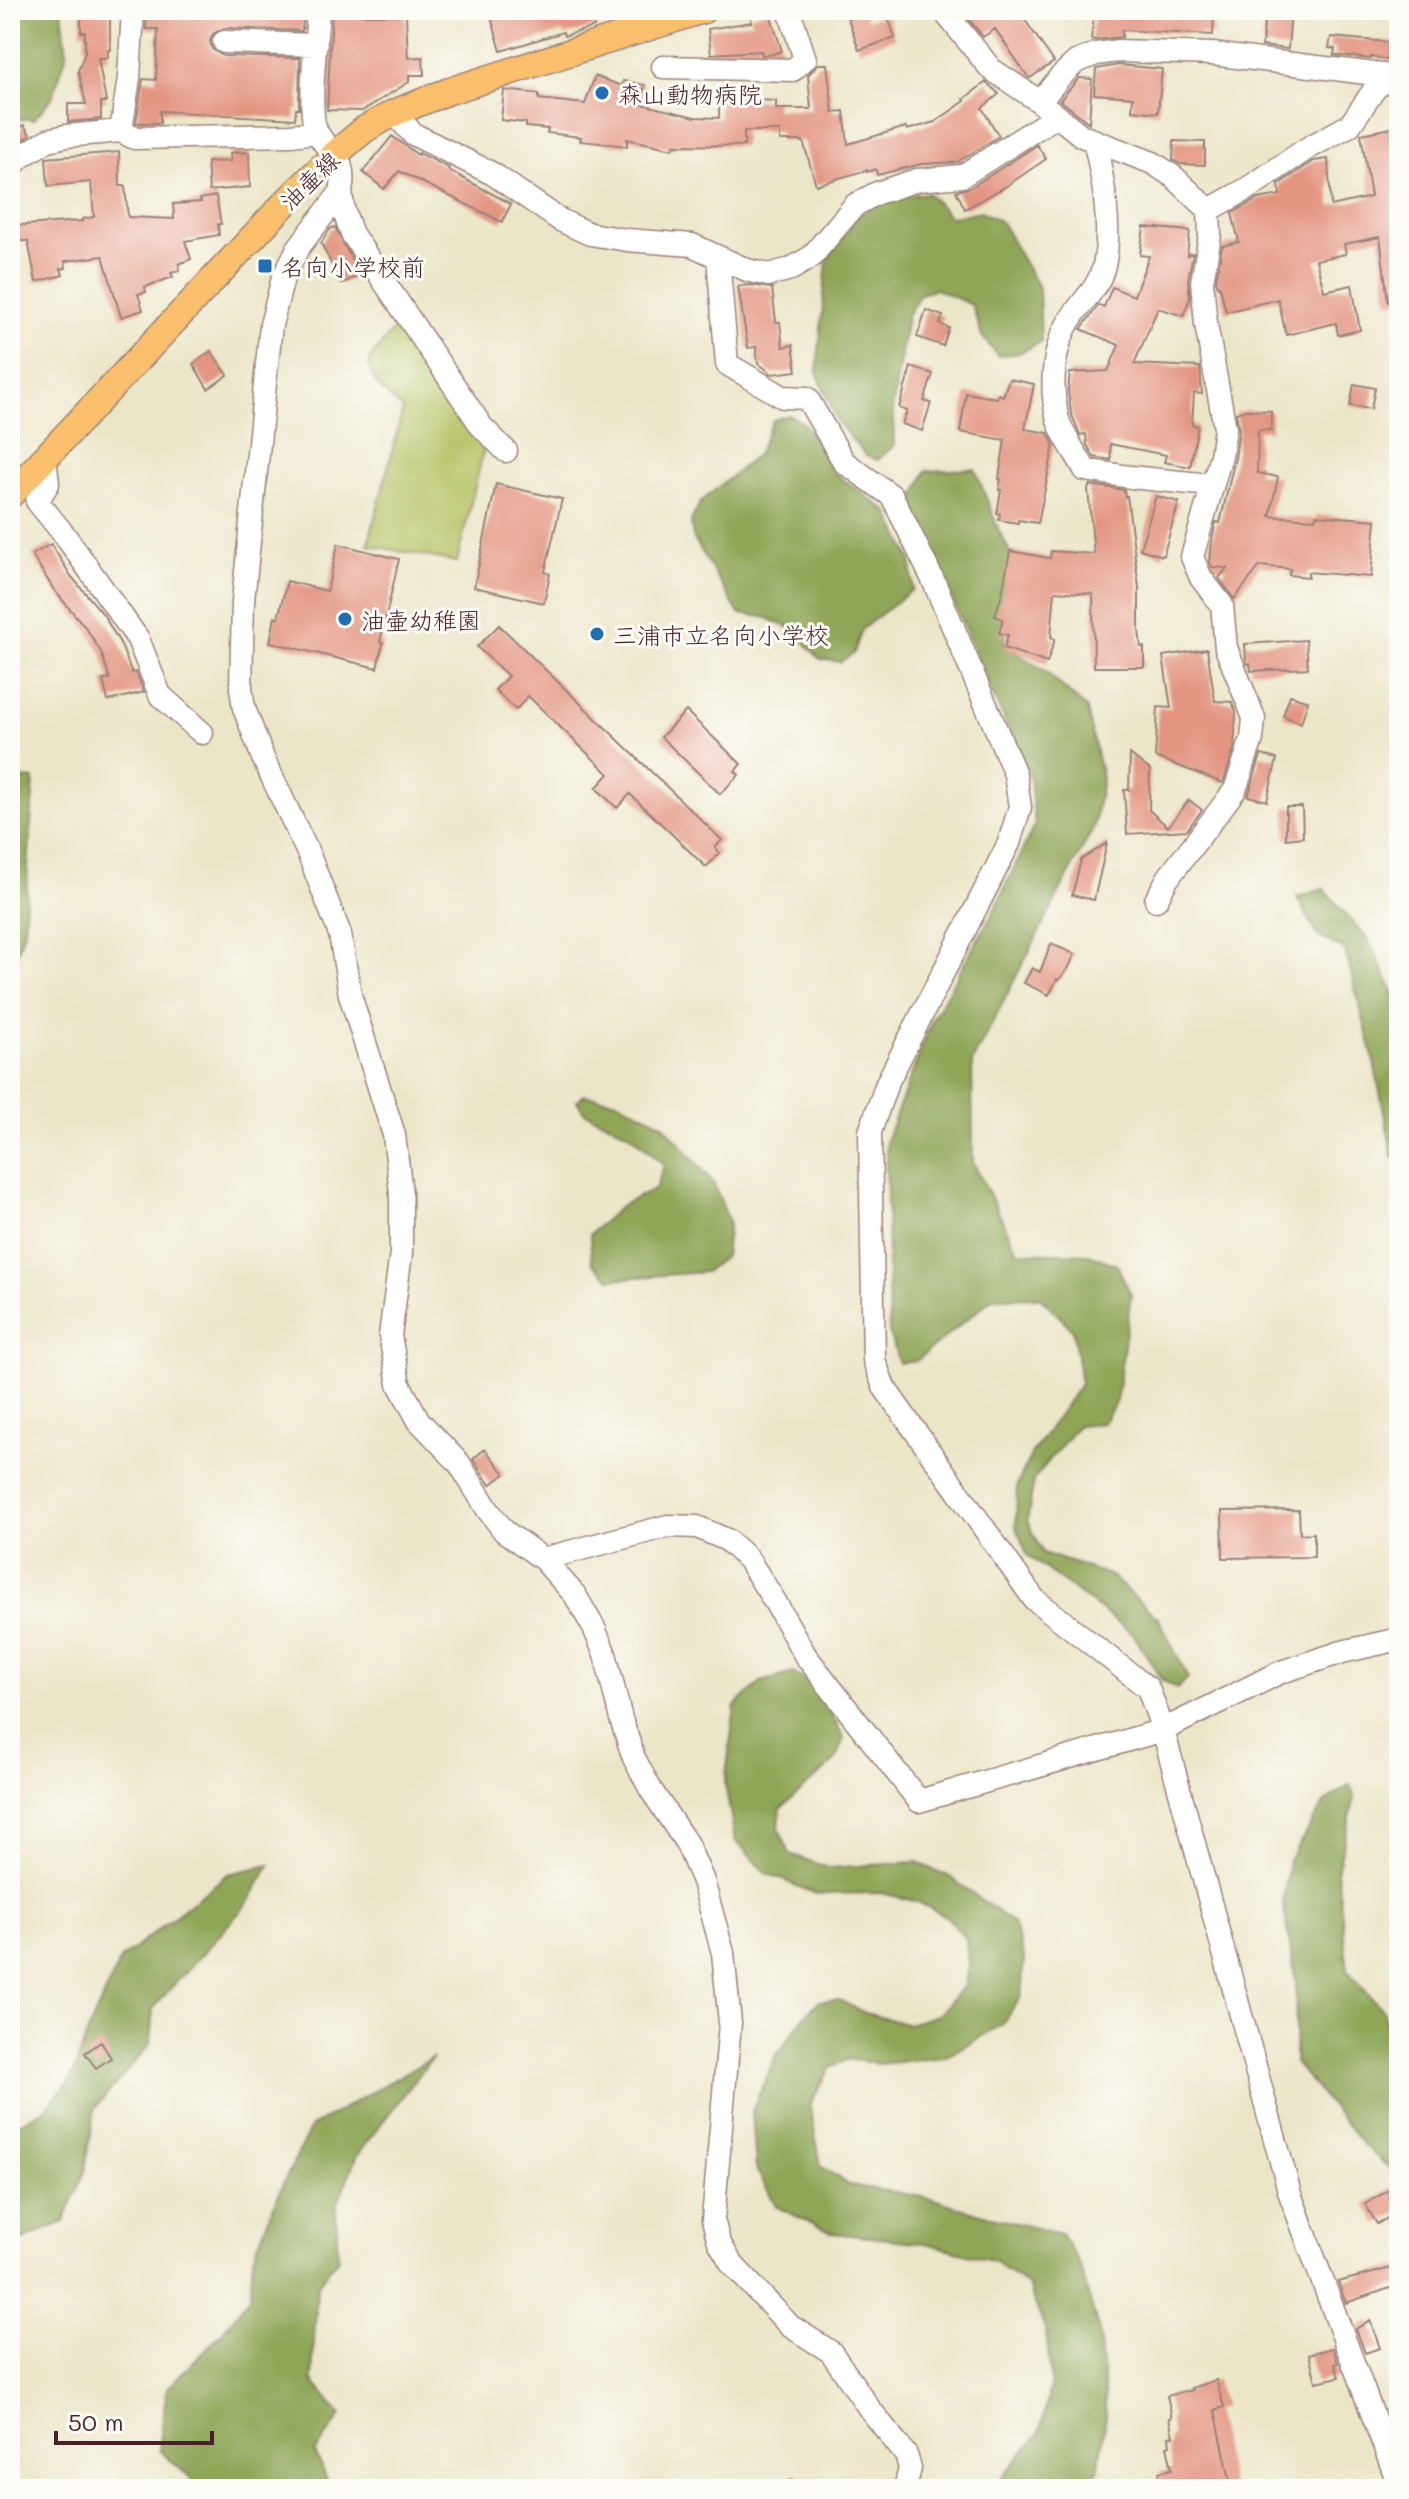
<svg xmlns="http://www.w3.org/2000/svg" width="1409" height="2499" font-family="Mali,'Klee One',sans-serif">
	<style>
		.green { fill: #b4c062; stroke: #7f7046; stroke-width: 2 }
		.forest { fill: #8fa658; stroke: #6c6242; stroke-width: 2 }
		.building { fill: #e39582 }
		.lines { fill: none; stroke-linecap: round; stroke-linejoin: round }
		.minor-casing { stroke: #9b827a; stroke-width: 25 }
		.major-casing { stroke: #9b827a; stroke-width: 29 }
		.minor { stroke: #fff; stroke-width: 22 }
		.major { stroke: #f9bf6d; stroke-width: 26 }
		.poi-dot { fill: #1f6fb2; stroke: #fdfcf7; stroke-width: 3 }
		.labels { text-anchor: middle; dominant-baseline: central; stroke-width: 6; stroke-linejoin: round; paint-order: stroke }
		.poi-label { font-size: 24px; fill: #4a1f2b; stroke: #fdfcf7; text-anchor: start }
		.street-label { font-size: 24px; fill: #4a1f2b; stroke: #fdfcf7 }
	</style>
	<rect width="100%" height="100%" fill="#fdfcf7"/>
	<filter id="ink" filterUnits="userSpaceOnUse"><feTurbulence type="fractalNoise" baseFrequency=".0125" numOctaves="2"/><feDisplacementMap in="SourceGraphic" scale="16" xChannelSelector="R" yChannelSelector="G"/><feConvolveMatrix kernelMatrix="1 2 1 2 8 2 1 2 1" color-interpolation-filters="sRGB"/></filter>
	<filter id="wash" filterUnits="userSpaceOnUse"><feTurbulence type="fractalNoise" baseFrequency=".006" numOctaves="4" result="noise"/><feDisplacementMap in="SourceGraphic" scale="32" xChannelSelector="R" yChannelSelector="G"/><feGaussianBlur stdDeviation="1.8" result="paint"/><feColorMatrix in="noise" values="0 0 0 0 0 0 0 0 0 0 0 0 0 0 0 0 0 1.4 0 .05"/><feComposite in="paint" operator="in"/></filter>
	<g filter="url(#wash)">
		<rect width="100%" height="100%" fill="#ece6c9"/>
		<path class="green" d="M397 325 484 448 457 562 368 545 403 409C388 397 368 381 369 360Z"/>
		<path class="forest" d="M10 10H62L67 54 52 98 34 119H16L10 124 13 25Z
			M928 193 950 217 981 211 1001 222 1039 289 1041 342 1019 353 998 356 982 336 972 305 936 289 920 294 907 316 893 404 894 445 878 460 866 456 838 423 817 372 827 260 858 216 887 197Z
			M789 415 805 424 832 471 888 512 911 559 913 589 862 629 854 653 840 662 820 659 792 629 765 617 739 614 693 537 691 521 701 502 758 454 773 420Z
			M975 469 999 531 1011 554 1004 645 1044 670 1087 709 1102 779 1094 826 972 1062 973 1162 1018 1252 1089 1254 1117 1265 1131 1295 1116 1402 1103 1423 1078 1425 1034 1479 1027 1521 1043 1553 1111 1576 1159 1619 1188 1678 1177 1689 1161 1679 1134 1635 1027 1555 1016 1526 1017 1485 1032 1453 1081 1383 1073 1330 1040 1297 993 1298 916 1361 899 1363 889 1332 886 1141 934 1016 993 913 1035 824 1029 773 988 684 912 503 926 471Z
			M10 777 34 779 24 931 10 975Z
			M1324 889 1369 941 1399 1003V1159L1393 1157 1372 1052 1345 950 1318 936 1297 897Z
			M583 1095 618 1101 663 1124 713 1182 729 1222 725 1256 705 1272 611 1279 592 1263 590 1234 622 1205 656 1188 664 1165 632 1135 584 1112 577 1101Z
			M793 1673 817 1687 844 1738 835 1761 780 1809 779 1829 790 1854 828 1868 917 1862 950 1877 1013 1923 1024 1957 1021 1997 1003 2024 945 2057 878 2064 848 2059 830 2068 810 2105 821 2166 849 2185 930 2198 987 2216 1061 2234 1079 2263 1099 2332 1106 2416 1098 2472 1066 2489H993L1040 2433 1051 2382 1046 2331 1028 2286 995 2261 925 2243 832 2233 777 2207 756 2169 752 2111 775 2058 803 2018 819 2001 839 2000 865 2013 908 2024 938 2015 965 1985 968 1966 966 1938 947 1917 918 1902 882 1893 816 1894 766 1873 735 1840 725 1784 735 1706 761 1682Z
			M1350 1785 1355 1797 1337 1871 1348 1971 1384 2012 1395 2084 1399 2091V2176L1363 2145 1295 2063 1296 1982 1283 1903 1289 1860 1325 1802Z
			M270 1865 247 1904 153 2008 150 2044 95 2108 85 2171 64 2222 10 2245V2128L45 2109 71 2079 89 2029 120 1960 228 1874Z
			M433 2057 357 2155 336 2207 338 2258 317 2285 312 2380 341 2415 315 2453 331 2489H203L159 2450 167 2388 220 2335 250 2296 253 2257 281 2188 311 2127Z
			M796 2475 819 2489H770Z"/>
		<g id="blocks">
			<path class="building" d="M147 10H304L302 31 224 28 213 34 210 41 212 49 223 56 300 58 299 109H296L295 119 160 111V123H136L143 79 156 80 158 29H146Z
				M332 10H365V15H406L408 58 423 57 424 75H409V82L362 111 327 110Z
				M489 10H593L594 27 564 36 563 32 501 51Z
				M769 10 782 51 769 55H762L761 51 711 54 708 29 752 22 750 16Z
				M845 10H864L867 20 884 14 885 18 888 17 895 38 859 50Z
				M984 10H1018L1054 62 1030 78 1028 77 995 29 983 37 969 20Z
				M1095 10 1134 15 1135 10H1214L1213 35 1122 30V37L1095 40 1091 39Z
				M1265 10H1291L1288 49 1262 46Z
				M81 11 110 12V50H108V58H98L106 102H101V119L68 122V104H86L78 71 85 52V32H81Z
				M1331 37 1399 43V62L1371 57V59L1334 55 1335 49 1329 48Z
				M818 64H827L833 112 844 111 848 144 906 127 907 130 935 122 965 101 964 99 986 82 999 94 982 108 999 136 957 162 922 164 877 175 876 169 867 172V170L816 185 803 141H780V131H744V146L674 145 673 149 627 139V146L580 141 581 137 547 133 548 129 526 127V123L501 120 504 90 539 94V99L585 104 595 76 622 86 623 81 645 85 641 104 695 117 719 118V98L776 101V109H811L808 75Z
				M1119 65 1162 69 1158 113 1132 110 1133 97 1094 94 1096 69Z
				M1079 78 1092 79 1089 123 1060 100Z
				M24 125 30 135 16 144 10 134Z
				M1397 127 1399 301 1388 302 1380 237 1344 244 1346 254 1316 260 1324 291 1352 285 1360 330 1338 335 1336 323 1286 335 1278 299 1226 312 1220 287H1218L1216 281 1222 246 1239 242 1232 213 1258 199 1280 195 1279 184 1314 161 1328 159 1331 206 1371 197 1361 134Z
				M392 136 418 155 419 153 449 168 448 170 511 204 502 222 399 171 384 189 363 172Z
				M1174 141 1205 142V165L1180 164 1173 160Z
				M1037 145 1046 159 1005 187 965 209 956 191 970 188Z
				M119 152 120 186H125L128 217 174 219 173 204 201 202 200 199 216 196 221 224H218L219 235 185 241 191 259 179 264V271L171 273 173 277 145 287 146 292 138 294 143 310 121 317 103 256 65 261 66 268 61 269 63 275 36 282 28 241H10V226L82 221V219L94 217 91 182 48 186 46 158Z
				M249 152 250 187 209 191 207 162 231 161 230 153Z
				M335 227 360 275 341 284 321 243 330 229Z
				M1144 227 1190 231 1187 255 1193 253 1188 280 1190 298 1183 316 1158 308 1134 364 1200 367 1202 394 1194 393 1192 425 1198 426 1190 467 1164 462 1166 455 1110 444 1111 460 1094 457 1087 445 1086 434 1080 435 1071 413 1068 391 1070 373 1108 371 1119 345 1081 329 1099 305 1104 307 1112 287 1134 296 1149 256 1140 255Z
				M750 285 772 288 776 322H780L783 347 793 345 797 371 772 374 758 363 756 347 748 348 738 286Z
				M926 310 943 316 940 324 949 328 943 346 917 337Z
				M211 351 228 375 208 389 193 364Z
				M911 367 933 374 924 401 931 403 922 431 902 424 907 411 899 408Z
				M1009 379 1034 384 1025 429 1048 433 1054 445 1038 523 1018 520V523L999 520 1000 514 997 513 1001 490H999L1001 479H999L1005 440 960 432 966 393 997 398 998 394 1003 396Z
				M1354 384 1375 388 1371 409 1350 406Z
				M1246 410 1271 411V430H1258L1257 473 1278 477 1270 516 1315 519 1316 515 1376 520 1371 577 1308 572V577L1289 575 1290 569 1260 566 1234 599 1219 578 1227 568 1212 567 1210 563 1212 540 1216 522 1220 523 1235 458 1239 430 1236 413Z
				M496 484 562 499 545 572 550 574 544 603 474 587Z
				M1090 485 1124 490 1125 497 1127 496 1139 587V630L1141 647H1144V667H1094L1093 594 1055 591 1051 637 1055 639 1047 663 1004 648 1008 635 999 633 1003 619 995 616 1002 594 1010 551 1050 558 1051 551 1094 554 1088 489Z
				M1156 496 1179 502 1163 556 1140 549Z
				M51 544 71 576 103 614 120 643 132 673 136 672 144 692 108 701 103 680 110 679 101 652 86 628 54 590 32 555Z
				M338 544 399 559 380 642 383 643 377 668 270 642 275 617 278 618 287 581 327 591Z
				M499 625 722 840 715 848 720 853 706 867 630 794 617 808 596 788 609 774 528 696 516 710 495 690 508 676 477 647Z
				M1306 640 1308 668 1251 671 1250 663 1247 664 1246 660 1245 644Z
				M1207 649 1215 701 1232 702 1236 712 1234 749 1223 783 1155 757 1158 707 1171 708 1163 656Z
				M1290 695 1308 701 1301 723 1283 716Z
				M686 711 741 764 735 771 739 775 720 794 661 737Z
				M1130 754 1150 770 1149 810 1168 827 1189 800 1202 810 1187 830 1127 834 1124 790H1129Z
				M1261 755 1277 759 1267 801 1248 796Z
				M1286 807H1302L1303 837 1286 839Z
				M1107 843 1094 900 1072 895 1081 860Z
				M1051 944 1075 954 1068 969 1059 980 1057 979 1049 995 1024 983 1032 968 1040 972Z
				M485 1449 505 1474 490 1485 473 1459Z
				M1299 1510 1300 1534 1314 1533V1557L1223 1558 1222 1511Z
				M101 2042 111 2058 96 2068 85 2053Z
				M1399 2184V2212L1377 2224 1365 2204Z
				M1399 2266V2285L1346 2303 1338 2282Z
				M1370 2320 1380 2348 1365 2353 1356 2329Z
				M1333 2348 1338 2363 1335 2364 1339 2377 1316 2382 1309 2354Z
				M1216 2380 1224 2407 1215 2410 1232 2489H1163L1159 2472 1172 2469 1167 2446 1170 2445 1169 2437 1173 2436 1169 2418H1171V2413L1167 2396 1192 2390 1191 2388Z"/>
		</g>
	</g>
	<g filter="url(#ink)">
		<use href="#blocks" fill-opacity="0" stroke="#9b827a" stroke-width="2"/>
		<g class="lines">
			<defs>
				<path id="minor" d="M318 10C317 37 307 109 316 130 329 157 348 155 341 192L298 248 283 278 271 325 243 601 241 688 244 708 263 758 309 855 340 934 350 995 394 1135 401 1193V1253L390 1336 399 1384 419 1421 459 1463 488 1510 504 1531 543 1559 575 1595 594 1628 605 1654 621 1719 634 1758 651 1790 687 1844 703 1881 723 1953 730 2023 713 2220 719 2242 732 2264 790 2326 831 2352 869 2408 906 2455 910 2468 905 2489
					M943 10 991 69 1040 102 1082 136 1153 163 1174 177 1209 210 1210 235 1202 282 1206 324 1225 428 1221 456 1192 557 1201 578 1222 605 1226 648 1254 718 1252 739 1235 790 1168 878 1156 900
					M224 42 316 45
					M663 67 793 70 805 59 789 10
					M1040 102 1059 78 1076 62 1096 54 1118 51 1212 54 1399 77
					M394 113 413 134 493 174 560 220 590 234 627 240 692 245 747 270 768 275 791 269 811 257 855 205 877 193 917 180 962 176 1055 117
					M121 131 129 78 133 10
					M1094 140C1103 176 1113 234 1103 269 1097 290 1081 302 1070 320 1053 346 1050 386 1057 416 1061 434 1077 454 1085 470L1130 477 1211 485
					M10 168 21 157 48 140 66 136 121 131 134 138 291 135 317 132
					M341 192 344 212 352 234 482 427 506 451
					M1209 210 1247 189 1308 148 1350 125 1374 90 1387 77
					M718 257 727 364 783 397 807 398 844 462 892 496 934 582 1015 774 1020 807 1009 843 887 1083 870 1132 874 1360 884 1387 1034 1599 1148 1688 1163 1730 1290 2194 1399 2485
					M45 457 48 484 37 501 66 537 138 639 160 695 202 733
					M543 1559 668 1526 697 1527 727 1540 748 1559 774 1600 805 1655 919 1801 1163 1730 1281 1672 1342 1652 1399 1639"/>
				<path id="major" d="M10 495 287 201 335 154 365 129 394 113 449 91 703 10"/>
			</defs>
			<use href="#minor" class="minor-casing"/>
			<use href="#major" class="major-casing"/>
			<use href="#minor" class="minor"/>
			<use href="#major" class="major"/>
		</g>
	</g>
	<g class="poi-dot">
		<circle cx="602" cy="93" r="8"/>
		<rect x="257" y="258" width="16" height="16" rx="4"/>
		<circle cx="345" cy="619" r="8"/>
		<circle cx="597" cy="634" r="8"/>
	</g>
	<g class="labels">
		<g class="poi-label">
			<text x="618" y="93">森山動物病院</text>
			<text x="281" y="266">名向小学校前</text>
			<text x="361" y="619">油壷幼稚園</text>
			<text x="613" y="634">三浦市立名向小学校</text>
		</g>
		<g class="street-label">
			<text transform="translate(309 180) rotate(-44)">油壷線</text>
		</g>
	</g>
	<rect width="1409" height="2499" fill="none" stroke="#fdfcf7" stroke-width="40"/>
	<path d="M56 2431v12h156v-12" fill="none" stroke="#4a1f2b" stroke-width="4"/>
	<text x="68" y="2431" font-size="24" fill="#4a1f2b" stroke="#fdfcf7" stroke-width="6" paint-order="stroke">50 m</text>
</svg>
